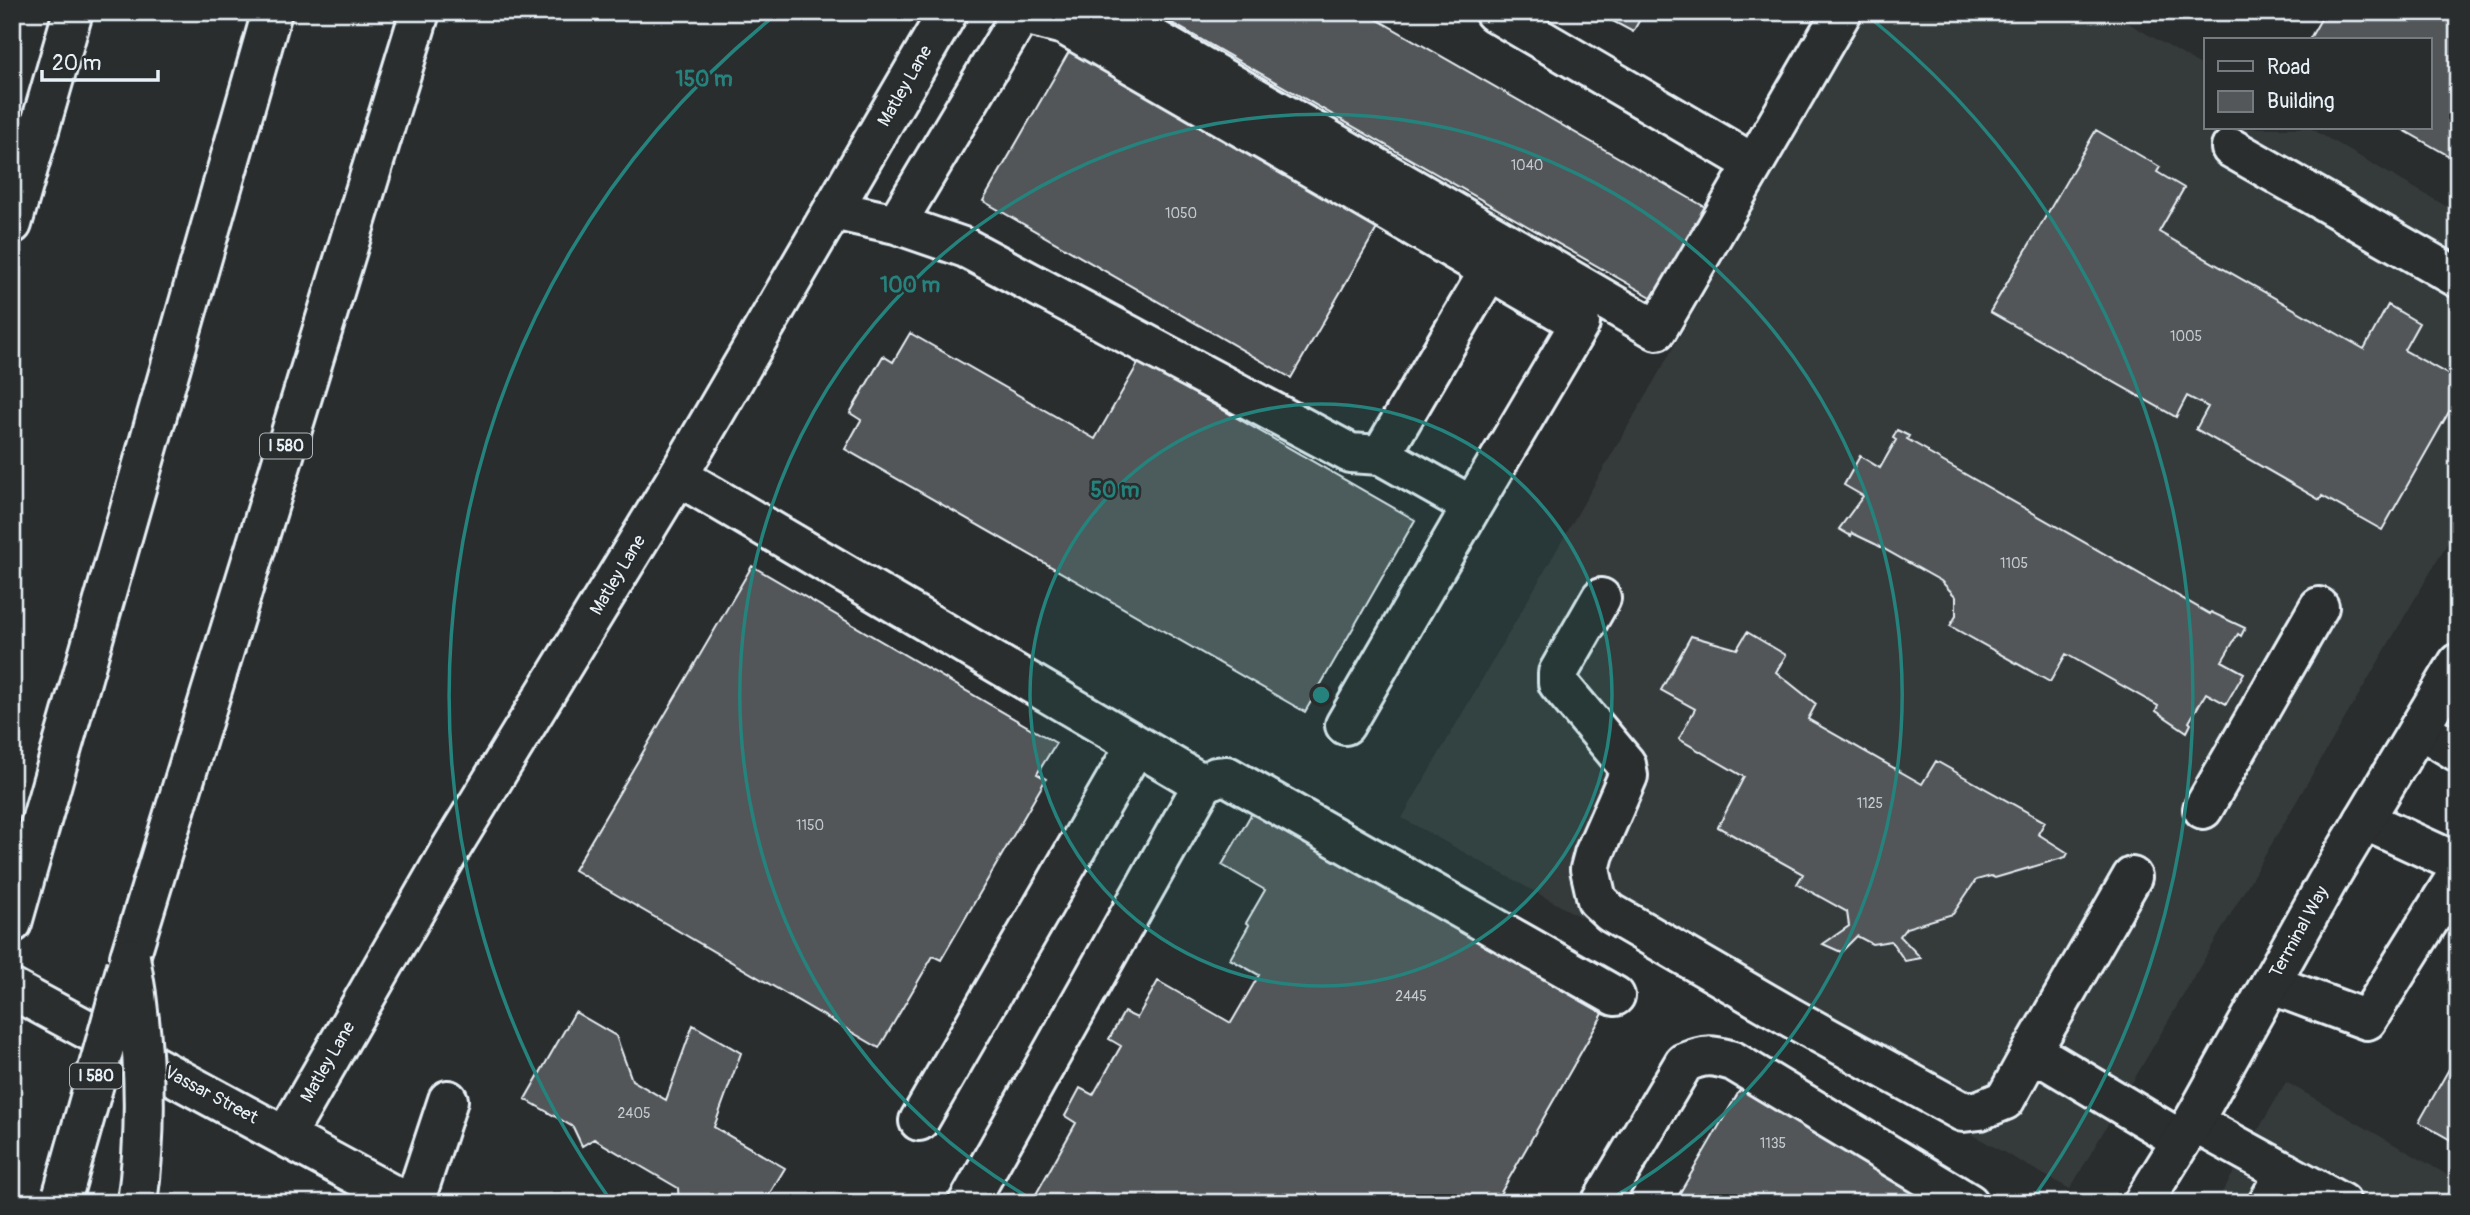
<svg xmlns="http://www.w3.org/2000/svg" width="2470" height="1215" font-family="Pangolin,sans-serif">
	<style>
		.built { fill: #363a3b }
		.building { fill: #535759; stroke: #e8f1f8; stroke-width: 2 }
		.lines { fill: none; stroke-linecap: round; stroke-linejoin: round }
		.minor-casing { stroke: #e8f1f8; stroke-width: 44 }
		.major-casing { stroke: #e8f1f8; stroke-width: 44 }
		.highway-casing { stroke: #e8f1f8; stroke-width: 44 }
		.minor { stroke: #2a2d2e; stroke-width: 38 }
		.major { stroke: #2a2d2e; stroke-width: 38 }
		.highway { stroke: #2a2d2e; stroke-width: 38 }
		.highway-bridge-casing { stroke: #e8f1f8; stroke-width: 44; stroke-linecap: butt }
		.highway-bridge { stroke: #2a2d2e; stroke-width: 38 }
		.ring { fill: none; stroke: #25827c; stroke-width: 3.5 }
		.labels { text-anchor: middle; dominant-baseline: central; stroke-width: 5; stroke-linejoin: round; paint-order: stroke }
		.number-label { font-size: 14px; fill: #c3cad0 }
		.shield { fill: #2a2d2e; stroke: #afb6bb; stroke-width: 2 }
		.shield-label { font-size: 16px; font-weight: bold; fill: #e8f1f8 }
		.street-label { font-size: 18px; fill: #e8f1f8; stroke: #2a2d2e }
		.centre { fill: #25827c; stroke: #2a2d2e; stroke-width: 3.5 }
		.ring-label { font-size: 21px; text-anchor: middle; font-weight: bold; fill: #25827c; stroke: #2a2d2e; stroke-width: 5; stroke-linejoin: round; paint-order: stroke }
	</style>
	<rect width="100%" height="100%" fill="#2a2d2e"/>
	<filter id="ink" filterUnits="userSpaceOnUse"><feTurbulence type="fractalNoise" baseFrequency=".0143" numOctaves="2"/><feDisplacementMap in="SourceGraphic" scale="14" xChannelSelector="R" yChannelSelector="G"/><feConvolveMatrix kernelMatrix="1 2 1 2 8 2 1 2 1" color-interpolation-filters="sRGB"/></filter>
	<g filter="url(#ink)">
		<path class="built" d="M1867 12H2109L2206 68V128H2310L2458 213V525L2070 1189 1402 818Z
			M2286 1082 2458 1181V1203H2216Z"/>
		<path class="building" d="M1153 12H1364L1712 211 1660 302Z
			M1596 12H1644L1633 32Z
			M2325 12H2458V161L2400 128H2430V40H2309Z
			M1071 48 1379 225 1291 378 983 201Z
			M2096 130 2160 167 2157 172 2184 188 2159 232 2364 349 2388 305 2419 323 2404 350 2458 380V396L2382 530 2322 496 2320 500 2196 429 2208 407 2187 396 2176 417 1990 312Z
			M910 333 1095 439 1139 362 1415 520 1305 712 845 449 861 420 850 413 883 356 893 362Z
			M1897 430 1909 436 1907 439 1928 451V453L2210 614 2211 612 2245 628 2241 636 2238 634 2222 661 2244 673 2226 704 2206 693 2189 722 2191 724 2187 732 2156 711 2158 706 2066 654 2050 682 1950 626 1956 616V597L1941 581 1875 544 1852 533 1851 536 1839 529 1863 496 1844 485 1860 456 1880 468 1896 440 1893 438Z
			M752 566 1056 743 1037 774 1046 779 941 960 933 956 879 1048 574 870Z
			M1747 632 1786 655 1776 672 1816 704 1808 719 1922 784 1936 761 2045 822 2038 834 2068 853 2066 857 1995 878 1991 876 1976 880 1953 914 1906 928 1900 936 1921 958 1905 961 1891 941 1872 944 1857 936 1841 952 1823 944 1849 926 1847 912 1797 884 1803 874 1718 827 1744 777 1679 739 1695 709 1661 690 1691 636 1737 649Z
			M1253 811 1604 1012 1495 1203H1031L1076 1123 1065 1116 1080 1088 1093 1095 1121 1046 1109 1039 1124 1012 1137 1018 1158 981 1231 1023 1259 975 1230 959 1249 925 1246 923 1265 890 1222 865Z
			M575 1012 616 1036 632 1080 666 1100 693 1025 741 1053 714 1127 785 1168 764 1203H679L678 1188 594 1139 582 1146 573 1127 525 1099Z
			M2458 1053V1144L2419 1122Z
			M1741 1088 1931 1198 1929 1203H1674Z"/>
		<g class="lines">
			<defs>
				<path id="minor" d="M1108 12 1657 330 1754 164
					M1494 12 1754 164 1842 12
					M1021 14 1064 25C1237 124 1408 223 1580 323L1472 506 1381 455 1489 271
					M2231 148 2458 278
					M833 210 896 224 1021 14 1018 12
					M12 224 73 12
					M896 224 966 248 1350 453 1381 455
					M678 476 1203 784 1216 777 1227 776 1615 996
					M1601 598 1558 673V683L1626 764 1628 776 1594 854 1590 869 1597 900 1611 913 1792 1018 1963 1112 1980 1110 2005 1100 2032 1051 2181 1140
					M1345 725 1472 506
					M2419 728 2458 752
					M2203 809 2319 607
					M2364 820 2458 863
					M2270 984 2367 1020 2458 874
					M12 989 408 1203
					M2032 1051 2132 877
					M919 1121 1136 745
					M2193 1122 2341 1203
					M286 1135 450 850 678 476 948 12
					M414 1203 448 1100
					M968 1203 1203 784
					M1601 1203 1684 1063C1705 1054 1712 1055 1733 1061L1969 1203
					M2268 1203 2285 1172"/>
				<path id="major" d="M2143 1203 2193 1122 2327 882 2458 663"/>
				<path id="highway" d="M12 923 272 12
					M130 957 420 12"/>
			</defs>
			<use href="#minor" class="minor-casing"/>
			<use href="#major" class="major-casing"/>
			<use href="#highway" class="highway-casing"/>
			<use href="#minor" class="minor"/>
			<use href="#major" class="major"/>
			<use href="#highway" class="highway"/>
			<defs>
				<path id="highway-bridge" d="M130 957C145 1040 149 1119 137 1203
					M63 1194 127 966"/>
			</defs>
			<use href="#highway-bridge" class="highway-bridge-casing"/>
			<use href="#highway-bridge" class="highway-bridge"/>
		</g>
	</g>
	<circle cx="1321" cy="695" r="291" fill="#25827c" fill-opacity=".12"/>
	<g class="ring">
		<circle cx="1321" cy="695" r="291"/>
		<path d="M1035 1201A581 581 0 1 1 1607 1201"/>
		<path d="M611 1201A872 872 0 0 1 778 13M1864 13A872 872 0 0 1 2031 1201"/>
	</g>
	<g class="labels">
		<g class="number-label">
			<text x="1527" y="165">1040</text>
			<text x="1181" y="213">1050</text>
			<text x="2186" y="336">1005</text>
			<text x="2014" y="563">1105</text>
			<text x="1870" y="803">1125</text>
			<text x="810" y="825">1150</text>
			<text x="1411" y="996">2445</text>
			<text x="634" y="1113">2405</text>
			<text x="1773" y="1143">1135</text>
		</g>
		<g class="shield">
			<rect x="260" y="433.5" width="52" height="25" rx="5"/>
			<rect x="70" y="1063.5" width="52" height="25" rx="5"/>
		</g>
		<g class="shield-label">
			<text x="286" y="446">I 580</text>
			<text x="96" y="1076">I 580</text>
		</g>
		<g class="street-label">
			<text transform="translate(905 86) rotate(-60)">Matley Lane</text>
			<text transform="translate(618 575) rotate(-59)">Matley Lane</text>
			<text transform="translate(2299 932) rotate(-61)">Terminal Way</text>
			<text transform="translate(328 1062) rotate(-60)">Matley Lane</text>
			<text transform="translate(211 1095) rotate(28)">Vassar Street</text>
		</g>
	</g>
	<circle cx="1321" cy="695" r="10" class="centre"/>
	<g class="ring-label">
		<text x="704" y="86">150 m</text>
		<text x="910" y="292">100 m</text>
		<text x="1115" y="497">50 m</text>
	</g>
	<rect width="2470" height="1215" fill="none" stroke="#2a2d2e" stroke-width="42"/>
	<rect x="21" y="21" width="2428" height="1173" fill="none" stroke="#e8f1f8" stroke-width="2.5" filter="url(#ink)"/>
	<rect x="2204" y="38" width="228" height="91" fill="#2a2d2e" stroke="#767b7f" stroke-width="2"/>
	<rect x="2218" y="61" width="35" height="10" fill="#2a2d2e" stroke="#767b7f" stroke-width="2"/>
	<text x="2267" y="74" font-size="21" fill="#e8f1f8">Road</text>
	<rect x="2218" y="91" width="35" height="21" fill="#535759" stroke="#767b7f" stroke-width="2"/>
	<text x="2267" y="108" font-size="21" fill="#e8f1f8">Building</text>
	<path d="M42 70v10h116v-10" fill="none" stroke="#e8f1f8" stroke-width="3.5"/>
	<text x="52" y="70" font-size="21" fill="#e8f1f8" stroke="#2a2d2e" stroke-width="5" paint-order="stroke">20 m</text>
</svg>
